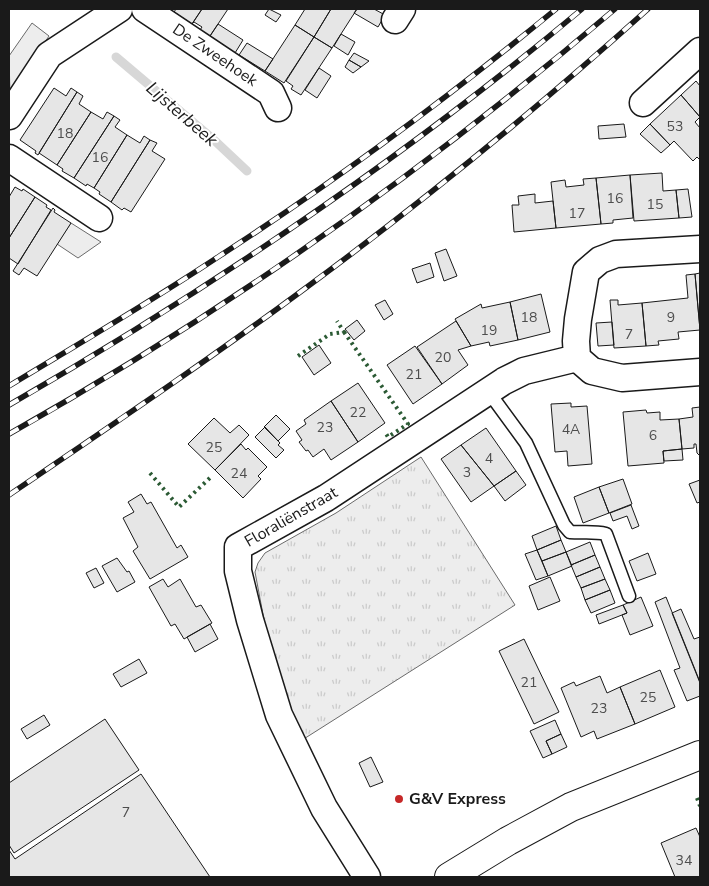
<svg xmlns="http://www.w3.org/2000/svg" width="709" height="886" font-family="'Nunito Sans',sans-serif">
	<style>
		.grass { fill: url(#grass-tufts); stroke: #6a6a6a }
		.pitch { fill: #ededed; stroke: #6a6a6a }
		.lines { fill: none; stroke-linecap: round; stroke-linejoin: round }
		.stream { stroke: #d7d7d7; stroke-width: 9 }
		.building { fill: #e6e6e6; stroke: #1a1a1a }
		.service-casing { stroke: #1a1a1a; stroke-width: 15 }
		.minor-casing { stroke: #1a1a1a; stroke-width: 29 }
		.primary-casing { stroke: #1a1a1a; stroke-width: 30 }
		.service { stroke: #fff; stroke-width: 12 }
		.minor { stroke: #fff; stroke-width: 26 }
		.primary { stroke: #fff; stroke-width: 28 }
		.rail-casing { stroke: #1a1a1a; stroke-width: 5.5 }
		.rail { stroke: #fff; stroke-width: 4; stroke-dasharray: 11; stroke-linecap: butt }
		.hedge { stroke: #2b5a34; stroke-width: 4; stroke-dasharray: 2.5 4; stroke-linecap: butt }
		.poi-dot { fill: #c62828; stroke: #fff; stroke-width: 2 }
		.labels { text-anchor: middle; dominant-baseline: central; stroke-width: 4; stroke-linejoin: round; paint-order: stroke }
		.number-label { font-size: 14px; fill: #4d4d4d }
		.street-label { font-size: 16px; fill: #1a1a1a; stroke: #fff }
		.poi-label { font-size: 16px; font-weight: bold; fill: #1a1a1a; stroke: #fff; text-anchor: start }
		.water-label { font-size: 18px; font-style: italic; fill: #1a1a1a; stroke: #fff }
	</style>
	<defs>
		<pattern id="grass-tufts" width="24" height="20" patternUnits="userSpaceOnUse" patternTransform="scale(1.25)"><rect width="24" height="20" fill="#ededed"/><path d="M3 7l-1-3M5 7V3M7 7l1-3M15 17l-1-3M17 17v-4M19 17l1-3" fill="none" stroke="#cbcbcb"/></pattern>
	</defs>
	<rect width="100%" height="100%" fill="#fff"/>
	<path class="grass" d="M421 457 515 605 299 742 265 625 255 572 258 563 265 553 336 513Z"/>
	<path class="pitch" d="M32 23 49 36 10 95 9 56Z
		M71 223 101 242 78 258 57 244Z"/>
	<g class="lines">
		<path class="stream" d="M116 57 214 140 247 171"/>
	</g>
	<path class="building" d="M176 9H202L192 24 174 12Z
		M202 9H228L210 36 200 30 202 27 194 22 192 24Z
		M269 9 281 15 276 22 265 15Z
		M305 9H331L314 37 295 25Z
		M331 9H357L332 48 314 37Z
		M357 9H374L385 15 378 27 354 13Z
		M218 24 243 40 235 53 210 36Z
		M295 25 314 37 284 83 265 71Z
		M341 34 355 42 348 55 334 46Z
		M314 37 332 48 301 95 291 89 293 86 286 81Z
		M247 43 273 59 265 71 239 55Z
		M354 53 369 61 361 67 349 60Z
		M349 60 361 67 353 73 345 67Z
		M319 68 331 76 317 98 305 90Z
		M696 81 700 86V117L681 95Z
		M54 88 66 96 71 88 77 92 38 155 35 153 36 151 20 140Z
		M77 92 83 96 79 104 91 112 57 165 39 153Z
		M681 95 700 117 695 122 700 128V160L697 157 693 161 674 141 670 145 650 124Z
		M91 112 103 119 107 112 114 116 74 178 62 171 63 169 57 165Z
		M114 116 120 120 115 127 127 135 94 188 87 184 86 186 74 178Z
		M624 124 626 137 599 139 598 126Z
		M650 124 670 145 661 153 640 134Z
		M127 135 140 143 144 136 150 140 111 202 99 194 100 192 94 188Z
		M150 140 157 143 152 151 165 159 131 212 124 208 122 210 111 202Z
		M662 173 663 191 676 190 679 218 634 221 630 175Z
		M630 175 633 218 613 220V223L601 224 596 178Z
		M596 178 601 224 556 228 551 182 565 180 566 187 584 185 583 179Z
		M15 187 22 191 23 189 35 197 9 238V197Z
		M688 189 692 217 679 218 676 190Z
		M535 194V203L553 201 556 228 514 232 512 205H519L518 196Z
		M35 197 47 205 46 207 51 210 18 264 9 258V238Z
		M53 208 55 210 54 212 71 223 37 276 24 268 19 275 13 271Z
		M446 249 457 276 444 281 435 253Z
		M430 263 434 277 417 283 412 269Z
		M700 273V330L695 274Z
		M695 274 700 330 678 332 679 339 658 341 659 345 646 346 642 303 688 298 686 275Z
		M541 294 550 332 518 340 510 302Z
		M385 300 393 314 384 320 375 305Z
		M610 300H618V305L642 303 646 346 614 348Z
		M510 302 518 340 490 346 489 342 471 346 455 319 481 304 482 308Z
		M357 320 365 331 354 340 345 329Z
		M456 321 471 346 458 350 468 365 442 384 417 347Z
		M612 322 614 345 598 346 596 323Z
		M319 345 331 363 314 375 302 357Z
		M415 346 442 384 413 404 387 365Z
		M358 383 385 423 358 442 331 401Z
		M331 401 358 442 331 460 324 449 313 457 308 450 306 451 299 442 302 440 296 431 306 424 304 420Z
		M571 403V407L587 406 592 464 568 466 567 451 555 452 551 404Z
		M700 407V456L697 453 696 444H694V448L682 449 679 419 693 417 692 408Z
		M646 410 647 413 660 412V420L679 419 682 449 663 451 664 463 628 466 623 412Z
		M276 415 290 429 278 441 264 427Z
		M214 418 230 433 239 425 249 435 215 470 188 444Z
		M265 427 280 443 278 445 284 450 276 458 255 437Z
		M486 428 516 471 494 486 461 445Z
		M241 444 246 450 248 448 267 467 258 476 261 479 243 498 215 470Z
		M461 445 494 486 471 502 441 459Z
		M682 449 683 460 664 461 663 451Z
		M516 471 526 485 505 501 494 486Z
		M623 479 632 504 609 513 599 487Z
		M700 480V502L697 503 689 484Z
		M599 487 609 513 583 523 574 497Z
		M141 494 147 504 151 502 177 548 181 545 188 557 150 579 133 551 138 547 123 518 134 512 128 502Z
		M631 505 639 526 632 529 627 516 613 521 610 513Z
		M556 526 561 540 537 550 532 536Z
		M561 540 566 552 542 561 537 550Z
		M590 542 595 555 571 565 566 552Z
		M537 550 548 576 536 580 525 554Z
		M566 552 572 566 548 576 542 561Z
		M648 553 656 574 637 581 629 561Z
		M595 555 600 567 576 577 571 565Z
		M117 558 127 572 129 571 135 582 117 592 102 566Z
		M600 567 605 579 581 588 576 577Z
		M96 568 104 583 94 588 86 573Z
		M550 577 560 601 538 610 529 586Z
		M163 579 168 587 180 579 196 607 201 605 212 623 184 639 175 624 171 626 149 587Z
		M605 579 610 590 585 600 581 588Z
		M610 590 615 603 591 613 585 600Z
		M641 597 653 626 630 635 622 615 627 613 623 605Z
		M666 597 700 682V696L687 701 674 670 680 668 655 602Z
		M623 605 627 613 599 624 596 615Z
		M681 609 694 639 700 637V683L672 613Z
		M210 624 218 639 195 652 187 637Z
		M524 639 559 712 534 724 499 651Z
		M139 659 147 673 121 687 113 674Z
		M660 670 675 707 635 724 620 687Z
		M600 676 607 693 620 687 635 724 597 739 594 731 581 737 561 688 574 682 576 686Z
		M44 715 50 725 27 739 21 729Z
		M105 719 139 770 14 853 9 845V783Z
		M555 720 561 734 546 741 552 754 543 758 530 731Z
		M561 734 567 747 552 754 546 741Z
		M371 757 383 782 370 787 359 763Z
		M141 774 210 877H9V850L15 859Z
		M696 828 700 837V877H675L661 843Z"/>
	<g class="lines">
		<defs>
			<path id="service" d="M488 391 526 443 564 525 570 532C583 533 594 531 606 534L629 596"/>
			<path id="minor" d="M145 9 271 93 278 108
				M395 20 402 9
				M643 103 700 51
				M9 116 49 55 119 9
				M9 158 99 218
				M700 249 616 254 600 260 586 272 578 319 576 341 577 358 592 371 622 378 700 372
				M367 877 324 808 279 715 250 620 238 571V547L326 498 504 381 524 371 577 358"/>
			<path id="primary" d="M449 877 508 841 571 807 700 755"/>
		</defs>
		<use href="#service" class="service-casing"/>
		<use href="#minor" class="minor-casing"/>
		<use href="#primary" class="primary-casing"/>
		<use href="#service" class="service"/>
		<use href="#minor" class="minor"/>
		<use href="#primary" class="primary"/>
		<defs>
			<path id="rail" d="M9 386C80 343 152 301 221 255 337 180 449 97 556 9
				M9 405C210 289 404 158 582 9
				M9 434C224 313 427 169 615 9
				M9 495C109 427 210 359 307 287 425 200 539 107 648 9"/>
		</defs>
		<use href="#rail" class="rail-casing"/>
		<use href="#rail" class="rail"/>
		<path class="hedge" d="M344 332 408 424 388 437 385 432
			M298 356 330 334 344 332 337 321
			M150 473 179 507 212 476
			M697 798 700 806"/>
	</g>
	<circle class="poi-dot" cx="399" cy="799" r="5"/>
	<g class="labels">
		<g class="number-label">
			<text x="675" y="126">53</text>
			<text x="65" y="133">18</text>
			<text x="100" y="157">16</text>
			<text x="615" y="198">16</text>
			<text x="655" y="204">15</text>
			<text x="577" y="213">17</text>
			<text x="529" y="317">18</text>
			<text x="671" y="317">9</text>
			<text x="489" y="330">19</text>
			<text x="629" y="334">7</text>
			<text x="443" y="357">20</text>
			<text x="414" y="374">21</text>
			<text x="358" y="412">22</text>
			<text x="325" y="427">23</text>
			<text x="571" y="429">4A</text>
			<text x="653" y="435">6</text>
			<text x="214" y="447">25</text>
			<text x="489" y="458">4</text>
			<text x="467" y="472">3</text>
			<text x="239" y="473">24</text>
			<text x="529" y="682">21</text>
			<text x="648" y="697">25</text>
			<text x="599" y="708">23</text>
			<text x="126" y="812">7</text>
			<text x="684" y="860">34</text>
		</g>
		<g class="street-label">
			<text transform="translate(215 55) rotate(34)">De Zweehoek</text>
			<text transform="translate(291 517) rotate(-30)">Floraliënstraat</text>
		</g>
		<g class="poi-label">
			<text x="409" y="799">G&amp;V Express</text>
		</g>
		<g class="water-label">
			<text transform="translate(182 114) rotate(41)">Lijsterbeek</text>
		</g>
	</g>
	<rect width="709" height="886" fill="none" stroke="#1a1a1a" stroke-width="20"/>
</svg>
